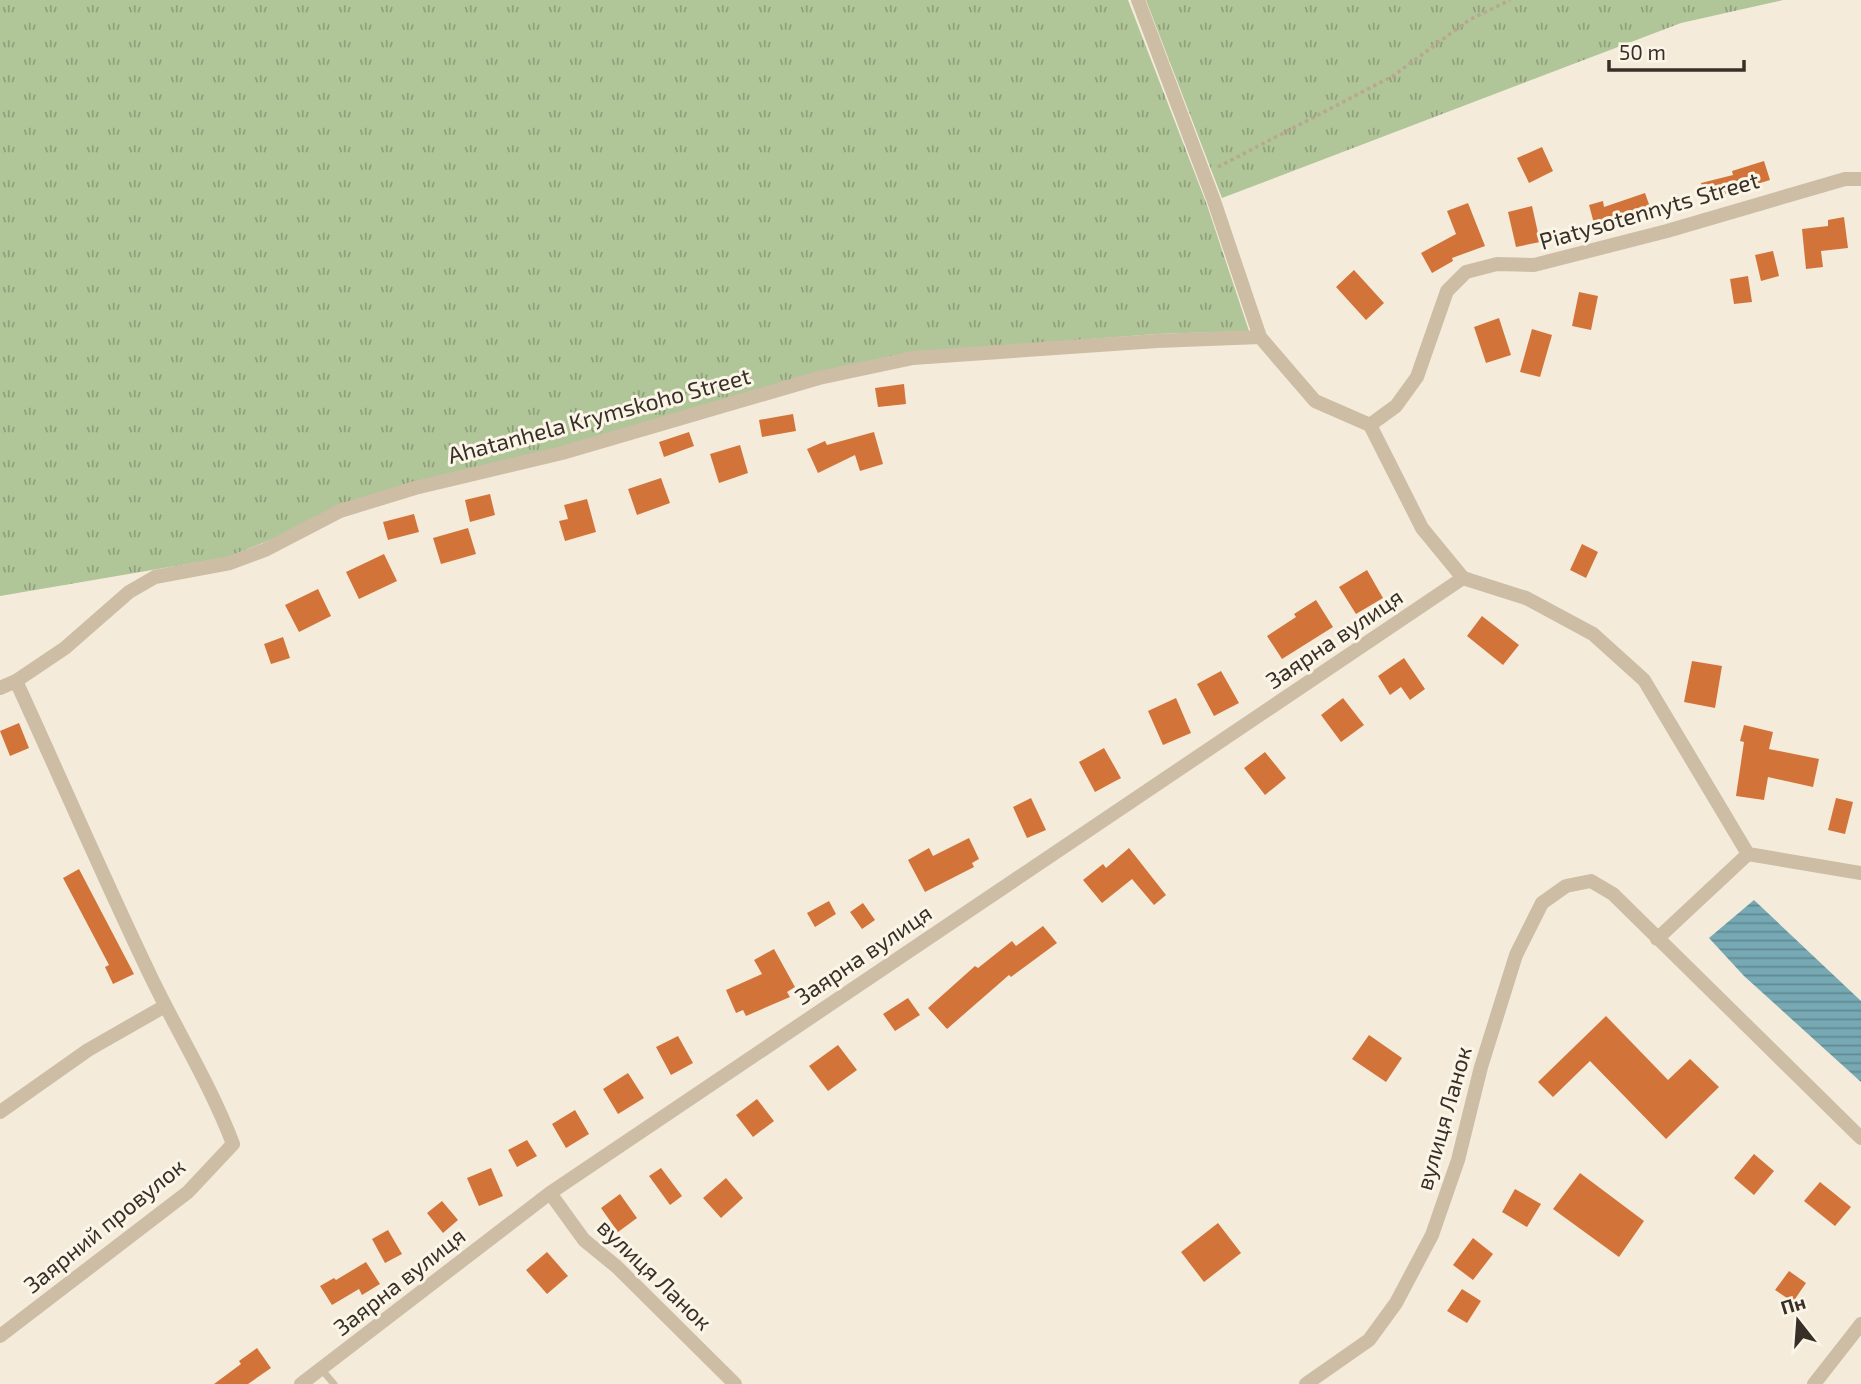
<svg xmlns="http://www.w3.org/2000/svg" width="1861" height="1384" font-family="'Exo 2',sans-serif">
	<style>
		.grass { fill: url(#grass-tufts) }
		.water { fill: url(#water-rules) }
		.building { fill: #d2743a }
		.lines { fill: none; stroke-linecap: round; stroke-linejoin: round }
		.path { stroke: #b9a78f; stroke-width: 3.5; stroke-dasharray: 3.5 3.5; stroke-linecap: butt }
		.service { stroke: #cdbda5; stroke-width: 7 }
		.minor { stroke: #cdbda5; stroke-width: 14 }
		.labels { text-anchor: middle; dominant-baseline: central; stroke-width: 6; stroke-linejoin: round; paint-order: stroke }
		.street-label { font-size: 23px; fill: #382f27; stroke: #fbf5e7 }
	</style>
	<defs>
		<pattern id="grass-tufts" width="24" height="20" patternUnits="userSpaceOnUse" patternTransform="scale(1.75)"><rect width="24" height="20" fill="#b0c598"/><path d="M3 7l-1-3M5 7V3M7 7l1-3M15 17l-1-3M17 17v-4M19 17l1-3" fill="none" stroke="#90a07c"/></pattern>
		<pattern id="water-rules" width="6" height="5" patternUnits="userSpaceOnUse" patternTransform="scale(1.75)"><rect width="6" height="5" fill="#76a9b4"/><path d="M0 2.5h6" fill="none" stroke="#628a92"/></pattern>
	</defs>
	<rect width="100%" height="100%" fill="#f4ebda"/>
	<path class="grass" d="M0 0H1128L1207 205 1249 331 1156 334 911 353 560 447 413 482 228 557 0 596Z
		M1146 0H1783L1681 23 1222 198Z"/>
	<path class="water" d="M1754 900 1861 1001V1082L1744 976 1709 938Z"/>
	<path class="building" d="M1542 147 1553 171 1529 183 1517 158Z
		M1764 161 1770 180 1705 200 1701 183 1733 175 1732 171Z
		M1645 193 1651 210 1609 224 1610 227 1596 231 1589 205 1603 201 1604 207Z
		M1468 203 1485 246 1452 258 1453 261 1432 273 1421 253 1456 234 1447 211Z
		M1532 206 1540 242 1516 247 1508 212Z
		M1844 217 1848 248 1821 251 1823 267 1806 269 1802 229 1828 226V220Z
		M1773 251 1779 276 1761 281 1755 255Z
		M1354 270 1384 303 1366 320 1336 287Z
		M1748 276 1752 302 1734 304 1730 279Z
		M1579 292 1598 296 1591 330 1572 326Z
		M1499 318 1511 355 1486 363 1474 327Z
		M1532 329 1552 335 1540 377 1520 372Z
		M904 384 906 404 878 407 875 388Z
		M793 414 796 431 762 437 759 420Z
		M689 432 694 446 664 457 659 442Z
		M874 432 883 464 860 471 855 455 818 473 807 449 825 441 827 445Z
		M740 445 748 473 719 483 710 454Z
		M661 478 670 503 637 515 628 489Z
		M490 494 495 515 470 522 465 500Z
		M587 499 596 532 565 541 559 521 568 519 564 505Z
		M414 514 419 532 388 540 383 522Z
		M468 528 476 554 441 564 433 538Z
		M1582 544 1598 552 1586 578 1570 570Z
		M384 554 397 581 359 599 346 572Z
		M1367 570 1383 598 1356 614 1339 587Z
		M318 589 331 616 299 632 285 605Z
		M1316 600 1333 627 1282 659 1267 636 1296 617 1294 614Z
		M1482 616 1519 645 1503 665 1467 636Z
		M283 637 290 658 271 664 264 644Z
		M1404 658 1425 689 1410 700 1401 687 1390 695 1378 676Z
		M1692 661 1722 666 1715 708 1684 702Z
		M1221 671 1239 703 1214 716 1197 684Z
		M1176 698 1191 733 1163 745 1148 711Z
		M1343 698 1364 725 1341 742 1321 715Z
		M19 723 29 748 10 756 0 731Z
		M1744 725 1773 732 1769 749 1819 759 1813 787 1768 777 1764 800 1736 796 1744 742 1740 741Z
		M1104 748 1121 778 1095 792 1079 762Z
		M1265 752 1286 778 1265 795 1244 768Z
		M1031 798 1046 830 1027 838 1013 807Z
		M1836 798 1853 802 1845 834 1828 830Z
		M969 838 979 859 972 863 974 867 925 892 908 860 929 848 933 856Z
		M1129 848 1166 895 1154 905 1132 879 1102 903 1083 880 1103 864 1106 868Z
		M79 869 134 974 113 984 105 967 109 965 63 878Z
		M829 901 836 914 815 927 807 913Z
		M863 903 875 920 862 929 850 912Z
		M1043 926 1057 943 1011 977 1009 975 947 1029 928 1008 975 966 978 968 1012 941 1016 946Z
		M774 949 795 987 787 992 790 997 746 1016 743 1010 736 1013 726 990 762 974 754 960Z
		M908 998 920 1015 895 1031 883 1014Z
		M1606 1016 1668 1080 1690 1059 1719 1087 1666 1139 1590 1061 1553 1097 1538 1082Z
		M1369 1035 1402 1058 1386 1082 1352 1059Z
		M678 1036 693 1063 671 1075 656 1047Z
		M838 1045 857 1070 828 1091 809 1066Z
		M628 1073 644 1098 618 1114 603 1089Z
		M757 1099 774 1121 753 1137 736 1115Z
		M575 1110 589 1134 566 1148 552 1124Z
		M527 1140 537 1156 517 1167 508 1150Z
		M1754 1154 1774 1171 1754 1195 1734 1178Z
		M491 1168 503 1196 479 1206 467 1178Z
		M661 1168 682 1196 670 1205 649 1176Z
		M1580 1173 1644 1221 1619 1257 1553 1209Z
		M726 1178 743 1198 721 1218 703 1198Z
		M1820 1182 1851 1207 1835 1226 1804 1201Z
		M1515 1189 1541 1204 1527 1227 1502 1212Z
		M620 1194 637 1218 618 1232 601 1208Z
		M442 1201 458 1220 443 1233 427 1213Z
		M1218 1223 1241 1253 1204 1282 1181 1252Z
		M388 1230 402 1254 385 1263 372 1239Z
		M1473 1238 1493 1254 1473 1280 1453 1265Z
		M547 1252 568 1276 547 1294 526 1270Z
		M366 1262 380 1284 362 1295 359 1289 332 1305 320 1286 334 1278 336 1280Z
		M1789 1271 1806 1283 1793 1302 1775 1290Z
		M1462 1289 1481 1301 1467 1323 1447 1311Z
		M257 1348 271 1368 248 1384H214L241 1364 239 1361Z"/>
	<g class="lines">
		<path class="path" d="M1218 167 1393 76 1469 20 1510 0"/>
		<path class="service" d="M322 1370 334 1384"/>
		<path class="minor" d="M1138 0 1214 201 1260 337 1315 401 1370 425 1422 528 1463 578 1526 598 1593 634 1644 680 1748 854 1861 873
			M1370 425 1396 406 1417 377 1447 291 1466 272 1497 264 1534 265 1667 231 1845 179H1861
			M0 688 16 681 65 648 129 592 155 577 230 563 265 550 340 511 415 488 562 453 819 378 913 358 1157 341 1260 337
			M1657 939 1748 854
			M0 1112 88 1050 165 1006
			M550 1193 584 1240 617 1267 735 1384
			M0 1336 188 1192 233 1144C211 1086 178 1033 151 977 104 879 61 779 16 681
			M301 1384 550 1193 1463 578
			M1306 1384 1369 1340 1396 1303 1432 1235 1458 1160 1481 1067 1516 955 1542 903 1566 886 1591 881 1613 894 1861 1138
			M1814 1384 1861 1324"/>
	</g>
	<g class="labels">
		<g class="street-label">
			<text transform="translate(1649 210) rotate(-16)">Piatysotennyts Street</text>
			<text transform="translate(599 415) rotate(-15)">Ahatanhela Krymskoho Street</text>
			<text transform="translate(1334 638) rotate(-34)">Заярна вулиця</text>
			<text transform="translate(863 954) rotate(-34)">Заярна вулиця</text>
			<text transform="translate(1443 1118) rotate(-74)">вулиця Ланок</text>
			<text transform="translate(104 1225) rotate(-39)">Заярний провулок</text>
			<text transform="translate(655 1274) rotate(44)">вулиця Ланок</text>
			<text transform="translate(399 1281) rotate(-38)">Заярна вулиця</text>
		</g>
	</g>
	<g transform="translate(1798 1321) rotate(343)" stroke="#fbf5e7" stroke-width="5" paint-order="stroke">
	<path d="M0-5L12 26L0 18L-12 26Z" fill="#382f27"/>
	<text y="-10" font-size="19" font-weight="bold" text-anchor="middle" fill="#382f27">Пн</text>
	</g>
	<path d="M1609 60v10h135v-10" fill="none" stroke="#382f27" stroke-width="3.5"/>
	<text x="1619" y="60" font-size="21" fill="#382f27" stroke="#fbf5e7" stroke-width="5" paint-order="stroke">50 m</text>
</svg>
